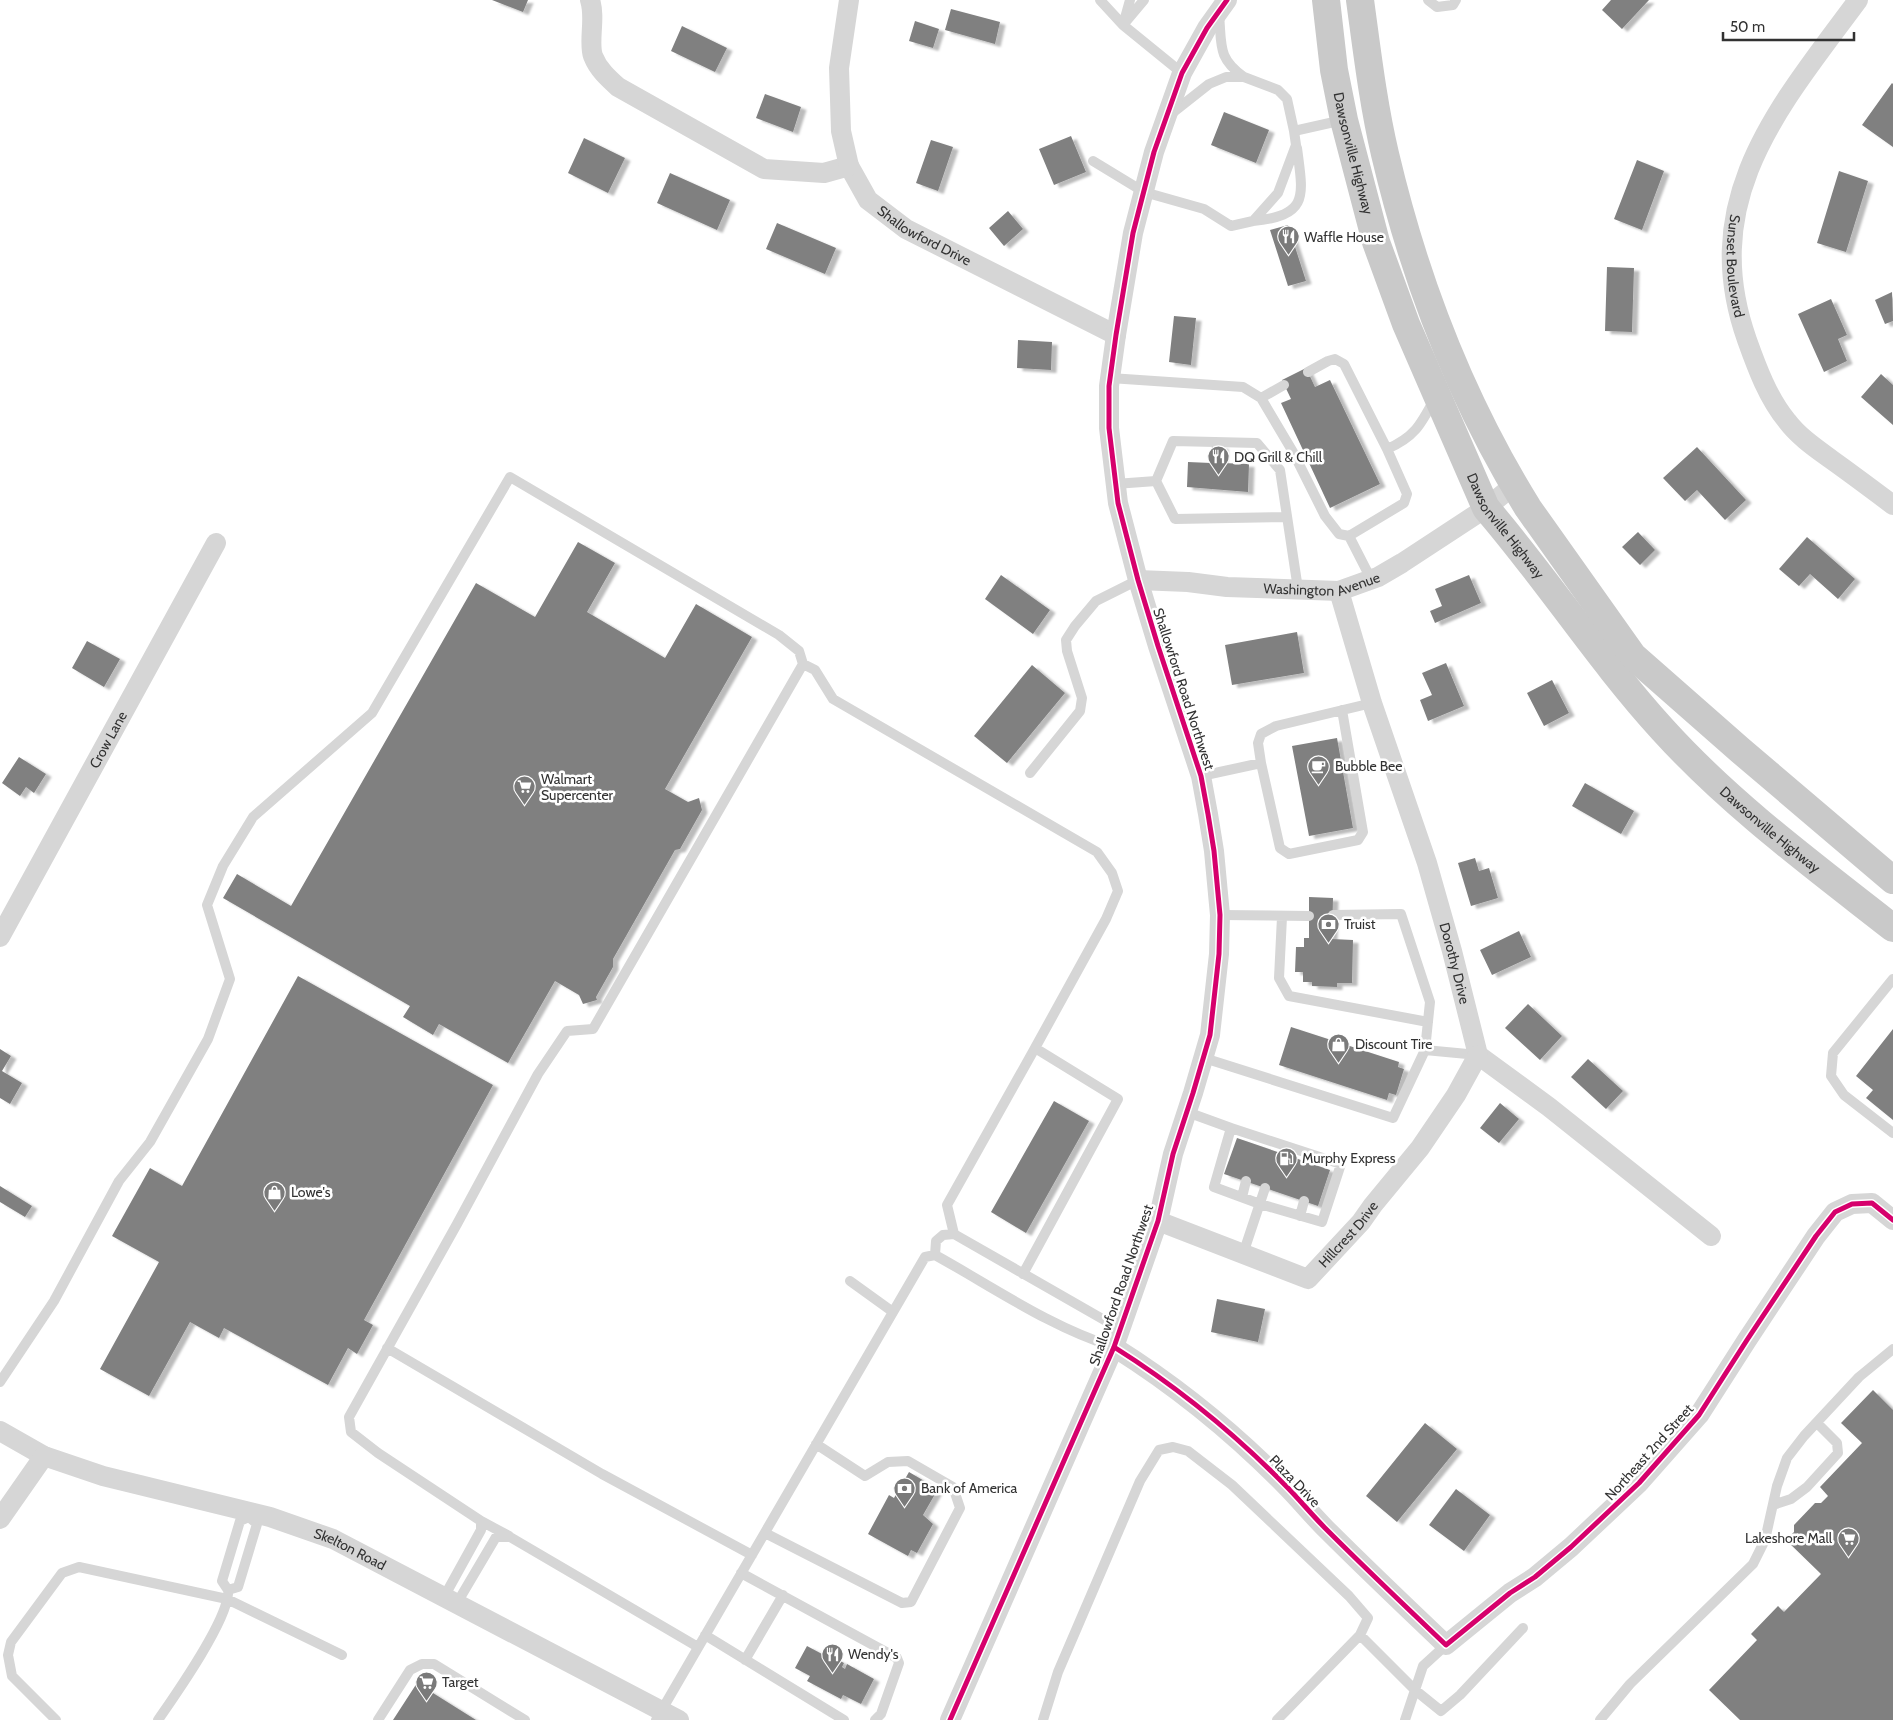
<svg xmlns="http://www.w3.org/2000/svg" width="1893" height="1720" font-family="Cabin,sans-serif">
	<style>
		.building { fill: #808080; filter: url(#shadow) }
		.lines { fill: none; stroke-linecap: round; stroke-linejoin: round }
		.lane { stroke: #d6d6d6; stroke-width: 10 }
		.street { stroke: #d6d6d6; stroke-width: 20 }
		.primary { stroke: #c9c9c9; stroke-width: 28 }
		.cycleway-casing { stroke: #fff; stroke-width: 8 }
		.cycleway { stroke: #d6006c; stroke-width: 5 }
		.labels { text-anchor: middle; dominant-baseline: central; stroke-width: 5; stroke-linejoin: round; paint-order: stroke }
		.street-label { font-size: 14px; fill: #323232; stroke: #fff }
		.poi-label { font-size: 14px; fill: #323232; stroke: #fff; text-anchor: start }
	</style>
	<defs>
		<filter id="shadow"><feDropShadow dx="5.5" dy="3" stdDeviation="1" flood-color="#0004"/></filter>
	</defs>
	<rect width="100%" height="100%" fill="#fff"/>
	<path class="building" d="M492 0H528L523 12Z
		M1611 0H1649L1622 29 1602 10Z
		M951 9 1000 22 995 44 945 30Z
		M915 21 939 29 933 48 909 41Z
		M682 26 727 48 715 72 671 51Z
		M1892 83 1893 84V147L1862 125Z
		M765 94 801 107 793 132 756 118Z
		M1224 112 1269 130 1256 163 1211 145Z
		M1071 136 1086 172 1054 185 1039 149Z
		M584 138 625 158 608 193 568 173Z
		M931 140 953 147 938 191 916 183Z
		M1637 160 1664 171 1642 230 1614 219Z
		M1839 171 1868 181 1846 252 1817 243Z
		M670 173 730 200 717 230 657 203Z
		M1008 211 1023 229 1004 246 989 228Z
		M777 223 836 248 825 274 766 249Z
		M1288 225 1306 281 1288 286 1270 230Z
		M1607 267 1634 268 1632 332 1605 331Z
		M1892 292 1893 321 1885 324 1875 300Z
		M1831 299 1847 335 1838 339 1847 361 1824 372 1798 314Z
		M1174 316 1196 318 1191 365 1169 362Z
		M1018 340 1052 342 1051 370 1017 368Z
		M1306 368 1315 387 1330 380 1380 484 1330 508 1281 403 1291 399 1282 380Z
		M1881 374 1893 385V425L1861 397Z
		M1212 446H1223L1222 463 1249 464 1248 492 1187 487 1188 462 1211 463Z
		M1697 447 1746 500 1725 520 1697 490 1685 501 1663 478Z
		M1638 532 1655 550 1640 565 1622 547Z
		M1807 537 1855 579 1838 599 1810 574 1799 586 1779 569Z
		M578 542 615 563 587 612 665 658 696 604 752 637 665 789 688 802 699 798 702 810 680 849 675 850 613 959V967L596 997 597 1000 583 1004 579 995 555 981 508 1063 439 1024 433 1035 403 1017 410 1006 223 898 237 874 291 906 476 583 535 617Z
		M1001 575 1050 610 1033 634 985 599Z
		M1469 575 1481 603 1435 623 1430 611 1442 606 1435 589Z
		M1297 632 1304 673 1232 685 1225 645Z
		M87 641 120 659 104 687 72 668Z
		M1446 663 1464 706 1428 721 1420 700 1432 695 1422 673Z
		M1032 665 1065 693 1007 763 974 736Z
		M1552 680 1569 713 1544 726 1527 693Z
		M1337 738 1353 828 1309 836 1292 746Z
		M19 757 46 774 34 793 26 787 20 796 2 783Z
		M1585 783 1634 811 1621 834 1572 806Z
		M1475 858 1479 871 1489 868 1498 898 1471 906 1458 863Z
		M1309 897 1333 898 1332 939 1353 940 1352 983H1337V987L1312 986V982H1303V972H1295L1296 947H1304V938H1309Z
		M1519 931 1531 957 1492 975 1480 950Z
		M298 976 493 1085 364 1320 373 1325 357 1354 348 1348 328 1385 224 1328 219 1338 190 1322 149 1396 100 1369 159 1262 112 1236 150 1168 182 1186Z
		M1528 1004 1562 1036 1540 1060 1505 1028Z
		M1291 1027 1399 1062 1398 1067 1404 1069 1396 1095 1389 1093 1387 1100 1279 1065Z
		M1893 1029V1120L1866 1098 1873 1090 1856 1076Z
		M0 1049 11 1056 2 1071 22 1083 10 1104 0 1098Z
		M1588 1059 1623 1091 1606 1109 1571 1077Z
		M1054 1101 1089 1121 1026 1233 991 1212Z
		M1500 1103 1519 1119 1499 1143 1480 1128Z
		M1237 1138 1330 1170 1318 1206 1224 1174Z
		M0 1186 32 1206 25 1217 0 1202Z
		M1217 1299 1265 1309 1258 1342 1211 1332Z
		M1873 1390 1893 1410V1720H1740L1709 1690 1757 1640 1751 1634 1778 1606 1784 1612 1821 1574 1786 1540 1794 1532V1525L1815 1503H1821L1828 1496 1820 1487 1862 1443 1841 1423Z
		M1425 1423 1457 1449 1397 1522 1366 1496Z
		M909 1472 938 1489 923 1515 933 1524 917 1553 911 1550 908 1556 868 1534 889 1495 894 1498Z
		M1456 1489 1490 1515 1464 1551 1429 1525Z
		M807 1646 822 1654 823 1652 844 1663 842 1667 845 1669 847 1664 874 1679 861 1704 843 1695 841 1699 807 1681 810 1676 795 1668Z
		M417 1683 476 1720H393Z"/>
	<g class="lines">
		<path class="lane" d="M1100 0 1123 25 1144 0
			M1130 0 1123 25 1182 73
			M1428 0 1437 7 1453 5 1456 0
			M1244 77 1278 90 1287 99 1294 131
			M1171 114 1209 84 1226 77H1244C1217 58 1222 45 1219 15
			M1093 161 1144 192 1204 209 1231 226 1253 221 1278 193 1296 145 1294 131 1343 120
			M1253 221C1310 216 1303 195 1297 148
			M1308 372 1328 361 1335 359 1344 364 1387 449C1415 437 1421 424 1435 398
			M1110 378 1243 387 1261 398
			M1284 385 1261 398 1293 452 1325 516 1339 534 1349 536 1404 503 1407 494 1387 449
			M1156 481 1175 519 1287 517
			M1115 484 1156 481 1173 441 1257 443 1280 470 1298 589
			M1349 536 1371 579
			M1261 763 1280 848 1289 854 1358 840 1363 832 1342 710
			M1030 773 1080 711 1082 698 1067 651 1066 640 1075 626 1096 601 1138 580
			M1201 776 1261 763 1258 743 1261 734 1276 726 1372 703
			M1220 915 1309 916
			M1333 915 1401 914 1430 1002 1425 1050 1478 1055
			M1282 917 1279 978 1289 996 1428 1022
			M1893 979 1833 1053 1831 1076 1844 1095 1893 1133
			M1204 1058 1393 1118 1425 1050
			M1187 1112 1231 1128 1214 1187 1260 1204 1322 1222 1341 1164 1231 1128
			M1242 1197 1246 1181
			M1300 1216 1304 1201
			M954 1234 947 1205 1035 1048
			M1243 1254 1265 1188
			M935 1255 936 1241 943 1235 954 1234 1120 1329
			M850 1281 893 1312
			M387 1348 602 1474 752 1555
			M0 1382 54 1301 119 1181 150 1142 208 1039 230 979 207 905 223 866 253 817 372 713 510 477 779 635 799 651 803 664
			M1773 1505 1791 1499 1807 1487 1838 1453 1837 1443 1817 1423
			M249 1517 257 1524 238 1587 228 1590 222 1581 240 1521 249 1517 250 1513
			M481 1521 509 1536
			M765 1533 902 1603 911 1602 960 1508 953 1487 908 1461 888 1462 865 1476 816 1444
			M741 1573 897 1658 899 1663 881 1714 875 1720
			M444 1597 481 1530V1521L378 1453 351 1432 349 1417 457 1224 538 1074 567 1031 593 1029 803 664 815 670 833 699 1097 852 1112 873 1118 891 1106 919 1035 1048 1118 1099 1023 1274
			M457 1603 496 1537H510L698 1647
			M705 1635 844 1720
			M745 1660 783 1595
			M56 1720 12 1676 8 1655 11 1642 62 1573 79 1567 227 1599 342 1655
			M158 1720C176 1694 226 1623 228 1594
			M378 1720 410 1670 422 1664H434L525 1720
			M656 1720 925 1257 935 1255C993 1287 1050 1327 1114 1347
			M1043 1720 1058 1672 1140 1481 1159 1450 1173 1447 1188 1451 1232 1485 1349 1596 1368 1618 1360 1635 1415 1690 1441 1711 1460 1695 1523 1628
			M1277 1720 1360 1635
			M1405 1720 1423 1666 1446 1645
			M1600 1720 1630 1684 1753 1564 1765 1540 1777 1486 1787 1458 1804 1436 1859 1377 1893 1349"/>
		<g class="street">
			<path id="s1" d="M590 0C596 18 588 42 593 56 598 69 608 78 618 87L764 169 824 173 849 166 868 200 906 229 1116 335"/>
			<path id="s2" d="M1858 0C1779 107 1697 199 1747 340 1757 368 1768 398 1787 421 1799 437 1817 449 1832 460 1853 475 1873 490 1893 505"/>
			<path d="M849 166 841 131 839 68 849 0"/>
			<path id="s3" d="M1138 580 1188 582 1227 587 1339 591 1378 577 1402 563 1486 508 1514 485"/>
			<path id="s4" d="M1339 591 1372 703 1427 863 1452 951 1478 1055 1549 1107 1711 1236"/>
			<path id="s5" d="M0 937 216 543"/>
			<path id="s6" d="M1158 1221 1308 1279 1361 1222 1373 1205 1420 1148 1456 1095 1478 1055"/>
			<path d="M1114 1347C1176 1386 1233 1432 1285 1485 1299 1499 1312 1515 1326 1529 1366 1569 1406 1607 1446 1645L1510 1593 1535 1577 1571 1547 1639 1483 1699 1415 1747 1340 1816 1236 1835 1212 1852 1204 1872 1203 1893 1220"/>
			<path id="s7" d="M0 1431 44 1456 103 1476 270 1517 333 1539 679 1720"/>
			<path d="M0 1519 44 1456"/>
			<path d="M950 1720 1114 1347 1158 1221 1173 1154 1193 1093 1210 1035 1219 954 1220 915 1214 851 1208 814 1201 776 1158 646 1138 580 1118 503 1109 428V386L1116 335 1133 233 1154 152 1182 73 1207 28 1227 0"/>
		</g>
		<g class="primary">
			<path id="s8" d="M1326 0 1334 70 1344 120 1376 242 1406 324 1486 508C1548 580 1599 660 1663 730 1731 805 1814 866 1893 928"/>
			<path d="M1360 0C1367 51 1373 103 1385 154 1414 277 1461 400 1528 508L1633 656 1740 750 1893 880"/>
		</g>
		<defs>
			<path id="cycleway" d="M1114 1347C1176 1386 1233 1432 1285 1485 1299 1499 1312 1515 1326 1529 1366 1569 1406 1607 1446 1645L1510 1593 1535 1577 1571 1547 1639 1483 1699 1415 1747 1340 1816 1236 1835 1212 1852 1204 1872 1203 1893 1220
				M950 1720 1114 1347 1158 1221 1173 1154 1193 1093 1210 1035 1219 954 1220 915 1214 851 1208 814 1201 776 1158 646 1138 580 1118 503 1109 428V386L1116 335 1133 233 1154 152 1182 73 1207 28 1227 0"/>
		</defs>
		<use href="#cycleway" class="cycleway-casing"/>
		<use href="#cycleway" class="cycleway"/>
	</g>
	<defs>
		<symbol id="restaurant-pin" viewBox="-11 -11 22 30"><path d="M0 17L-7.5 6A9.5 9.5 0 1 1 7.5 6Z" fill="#7a7a7a" stroke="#fff"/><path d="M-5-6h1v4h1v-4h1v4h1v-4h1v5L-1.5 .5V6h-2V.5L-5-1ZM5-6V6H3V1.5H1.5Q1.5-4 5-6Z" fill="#fff"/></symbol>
		<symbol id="cafe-pin" viewBox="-11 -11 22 30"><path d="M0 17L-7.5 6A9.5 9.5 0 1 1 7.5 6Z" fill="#7a7a7a" stroke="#fff"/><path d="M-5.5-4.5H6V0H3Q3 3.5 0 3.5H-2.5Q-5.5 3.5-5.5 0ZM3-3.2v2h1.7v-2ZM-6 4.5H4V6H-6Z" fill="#fff"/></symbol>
		<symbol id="supermarket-pin" viewBox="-11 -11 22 30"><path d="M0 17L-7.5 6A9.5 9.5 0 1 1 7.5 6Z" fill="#7a7a7a" stroke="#fff"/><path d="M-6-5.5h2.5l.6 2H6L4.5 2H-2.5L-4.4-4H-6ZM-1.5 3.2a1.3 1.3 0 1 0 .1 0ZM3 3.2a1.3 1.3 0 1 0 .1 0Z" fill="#fff"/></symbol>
		<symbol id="bank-pin" viewBox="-11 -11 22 30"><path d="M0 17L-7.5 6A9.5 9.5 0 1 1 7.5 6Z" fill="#7a7a7a" stroke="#fff"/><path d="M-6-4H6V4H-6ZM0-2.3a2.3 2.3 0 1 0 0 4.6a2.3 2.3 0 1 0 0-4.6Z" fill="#fff"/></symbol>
		<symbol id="shop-pin" viewBox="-11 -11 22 30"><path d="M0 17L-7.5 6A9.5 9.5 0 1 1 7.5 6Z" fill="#7a7a7a" stroke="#fff"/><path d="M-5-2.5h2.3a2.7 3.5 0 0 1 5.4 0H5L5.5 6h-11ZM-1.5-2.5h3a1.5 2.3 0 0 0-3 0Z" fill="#fff"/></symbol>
		<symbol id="fuel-pin" viewBox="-11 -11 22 30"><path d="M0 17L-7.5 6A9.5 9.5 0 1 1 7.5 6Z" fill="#7a7a7a" stroke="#fff"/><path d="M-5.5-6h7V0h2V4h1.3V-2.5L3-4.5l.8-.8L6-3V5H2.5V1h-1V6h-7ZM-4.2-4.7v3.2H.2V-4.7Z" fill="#fff"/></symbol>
	</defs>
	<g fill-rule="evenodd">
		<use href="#restaurant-pin" x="1276" y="224" width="25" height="34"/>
		<use href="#restaurant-pin" x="1206" y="444" width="25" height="34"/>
		<use href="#cafe-pin" x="1306" y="754" width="25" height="34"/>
		<use href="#supermarket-pin" x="512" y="774" width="25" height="34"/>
		<use href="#bank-pin" x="1316" y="912" width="25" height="34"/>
		<use href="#shop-pin" x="1326" y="1032" width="25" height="34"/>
		<use href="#fuel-pin" x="1274" y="1146" width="25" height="34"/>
		<use href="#shop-pin" x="262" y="1180" width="25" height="34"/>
		<use href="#bank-pin" x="892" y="1476" width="25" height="34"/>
		<use href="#supermarket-pin" x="1836" y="1526" width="25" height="34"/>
		<use href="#restaurant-pin" x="820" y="1642" width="25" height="34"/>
		<use href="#supermarket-pin" x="414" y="1670" width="25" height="34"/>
	</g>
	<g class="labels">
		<g class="street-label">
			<text stroke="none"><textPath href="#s8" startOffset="156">Dawsonville Highway</textPath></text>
			<text stroke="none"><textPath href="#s1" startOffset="456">Shallowford Drive</textPath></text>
			<text stroke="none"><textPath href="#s2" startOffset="301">Sunset Boulevard</textPath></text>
			<text stroke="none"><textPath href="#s8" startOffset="561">Dawsonville Highway</textPath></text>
			<text stroke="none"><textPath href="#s3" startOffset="185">Washington Avenue</textPath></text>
			<text transform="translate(1184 689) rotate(72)">Shallowford Road Northwest</text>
			<text stroke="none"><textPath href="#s5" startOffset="225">Crow Lane</textPath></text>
			<text stroke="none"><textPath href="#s8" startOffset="966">Dawsonville Highway</textPath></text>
			<text stroke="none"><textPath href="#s4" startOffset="390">Dorothy Drive</textPath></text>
			<text stroke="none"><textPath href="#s6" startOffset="221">Hillcrest Drive</textPath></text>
			<text transform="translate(1121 1285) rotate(-71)">Shallowford Road Northwest</text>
			<text transform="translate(1649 1452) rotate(-48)">Northeast 2nd Street</text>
			<text transform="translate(1295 1481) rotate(46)">Plaza Drive</text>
			<text stroke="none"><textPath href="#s7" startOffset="371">Skelton Road</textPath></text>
		</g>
		<g class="poi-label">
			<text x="1304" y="237">Waffle House</text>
			<text x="1234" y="457">DQ Grill &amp; Chill</text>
			<text x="1335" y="766">Bubble Bee</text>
			<text x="541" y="779">Walmart<tspan x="541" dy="16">Supercenter</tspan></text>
			<text x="1344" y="924">Truist</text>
			<text x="1355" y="1044">Discount Tire</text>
			<text x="1302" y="1158">Murphy Express</text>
			<text x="291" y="1192">Lowe's</text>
			<text x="921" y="1488">Bank of America</text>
			<text x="1832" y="1538" text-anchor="end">Lakeshore Mall</text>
			<text x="848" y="1654">Wendy's</text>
			<text x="442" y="1682">Target</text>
		</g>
	</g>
	<path d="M1723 32v8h131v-8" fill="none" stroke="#323232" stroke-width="2.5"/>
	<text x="1730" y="32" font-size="15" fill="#323232" stroke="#ffffff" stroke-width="4" paint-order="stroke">50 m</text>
</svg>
